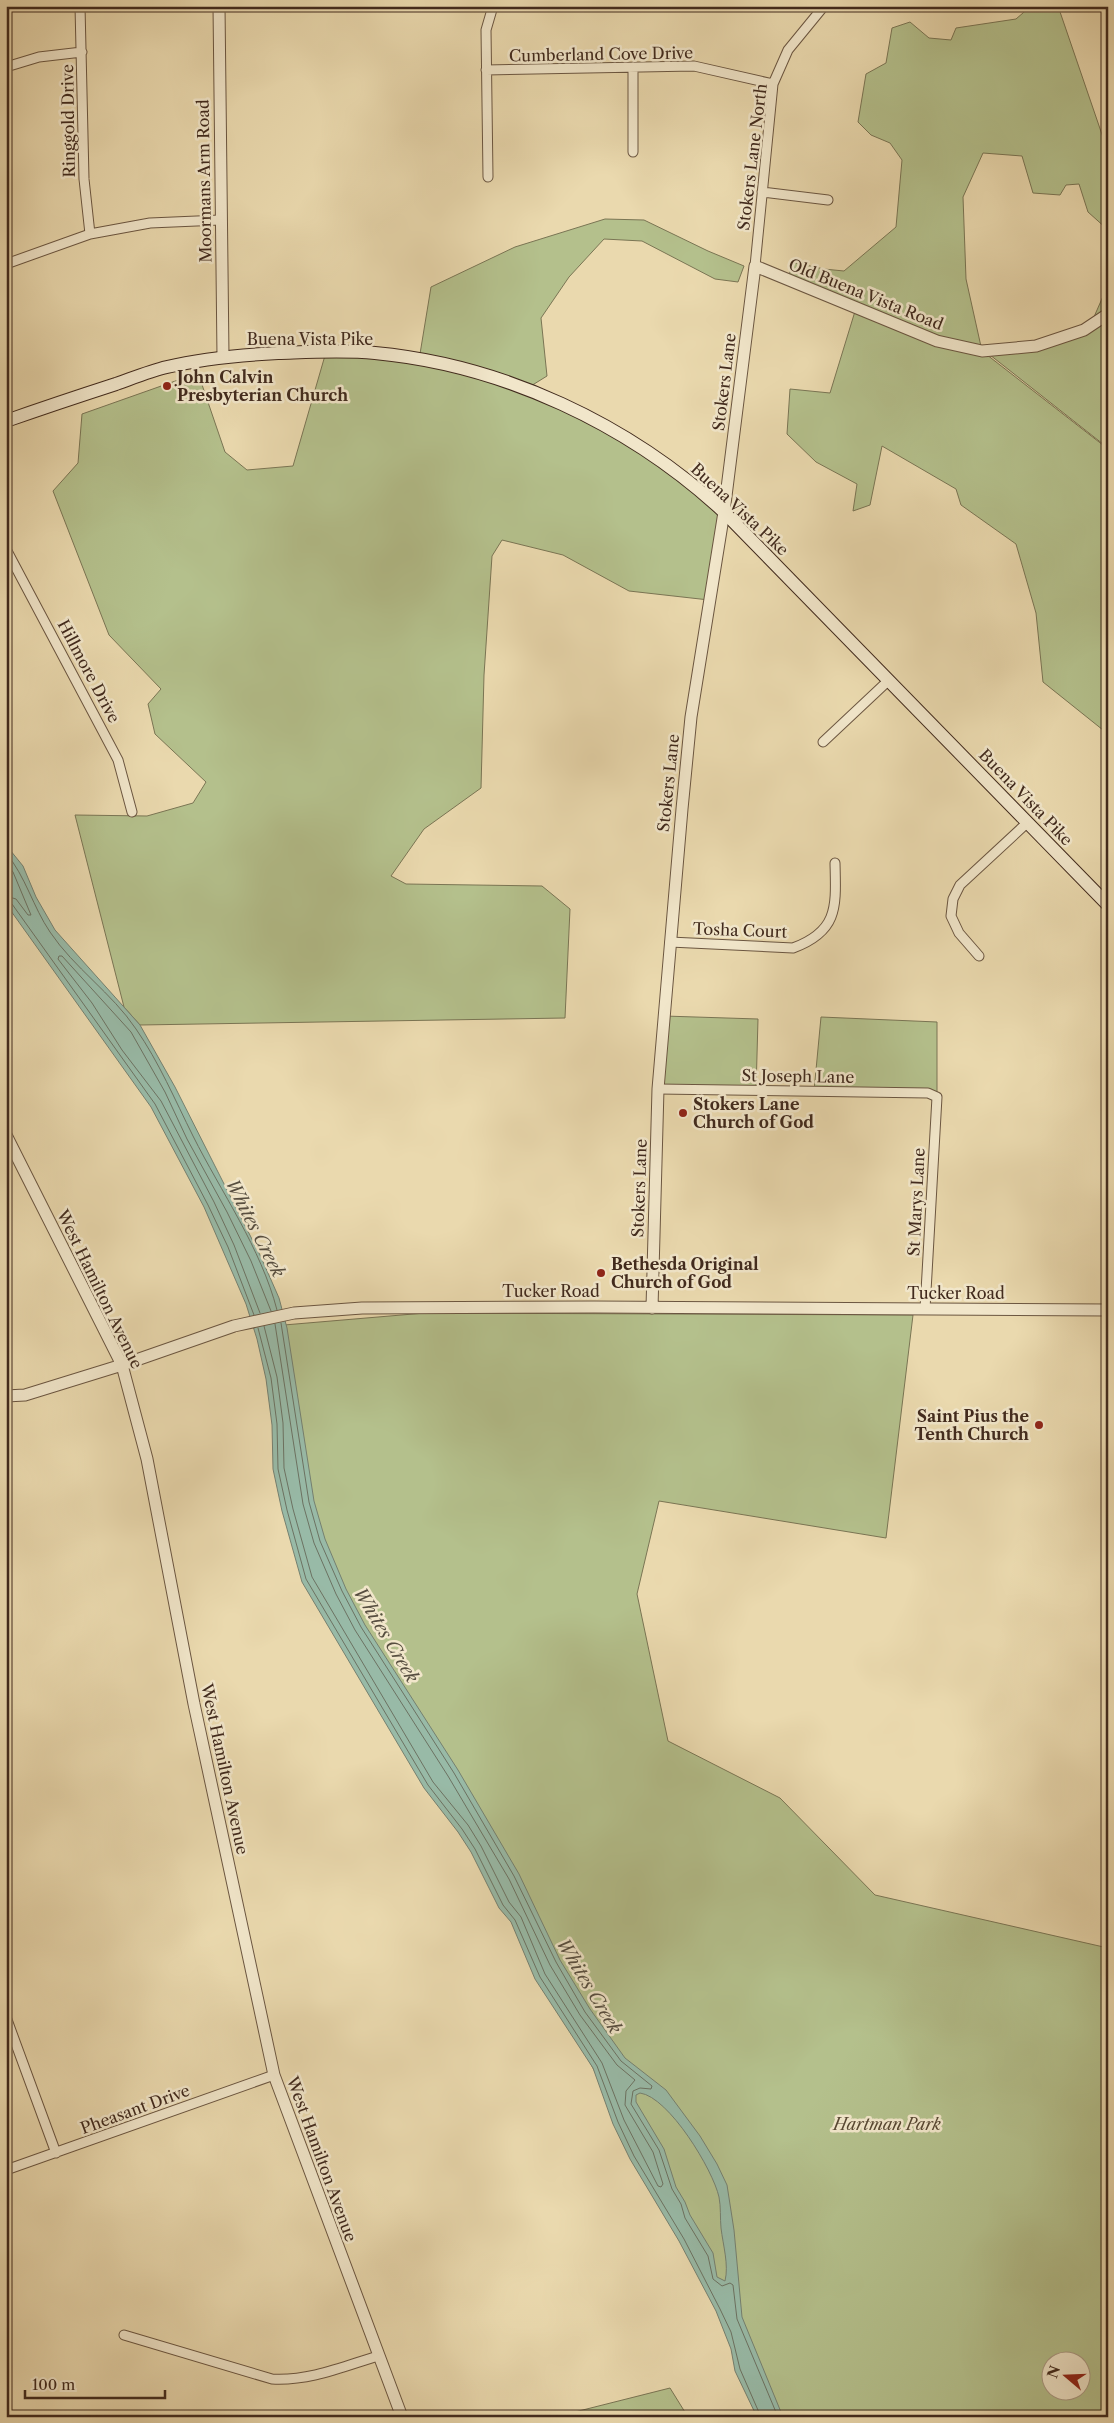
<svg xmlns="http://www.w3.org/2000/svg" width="1114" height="2423" font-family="'Libre Caslon Text',serif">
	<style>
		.green { fill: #b4c08c; stroke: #7a7554; fill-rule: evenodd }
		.water { fill: #98baa7; stroke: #758070; fill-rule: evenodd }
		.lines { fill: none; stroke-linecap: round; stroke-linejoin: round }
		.shore { stroke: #6c7262; stroke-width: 1 }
		.minor-casing { stroke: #6b5641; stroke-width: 11 }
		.tertiary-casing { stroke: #6b5641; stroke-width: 13 }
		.secondary-casing { stroke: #412a1d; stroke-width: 14 }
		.minor { stroke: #f1e6ca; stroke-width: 9 }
		.tertiary { stroke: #f1e6ca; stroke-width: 11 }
		.secondary { stroke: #f1e6ca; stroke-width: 12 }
		.poi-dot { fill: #8f2418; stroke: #f1e6ca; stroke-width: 2 }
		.labels { text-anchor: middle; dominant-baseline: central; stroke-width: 5; stroke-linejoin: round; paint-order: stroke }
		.street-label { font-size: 16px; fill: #412a1d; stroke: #f1e6ca }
		.poi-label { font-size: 16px; font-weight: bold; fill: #412a1d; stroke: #f1e6ca; text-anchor: start }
		.park-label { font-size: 16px; font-style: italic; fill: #584833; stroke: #f1e6ca }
		.water-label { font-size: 18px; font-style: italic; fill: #574e40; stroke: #f1e6ca }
	</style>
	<rect width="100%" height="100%" fill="#ead9ae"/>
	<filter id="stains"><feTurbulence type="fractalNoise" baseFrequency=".004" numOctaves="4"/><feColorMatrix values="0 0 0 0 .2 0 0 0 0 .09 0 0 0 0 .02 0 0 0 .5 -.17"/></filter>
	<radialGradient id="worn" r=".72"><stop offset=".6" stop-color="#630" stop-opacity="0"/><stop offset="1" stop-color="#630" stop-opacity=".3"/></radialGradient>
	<path class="green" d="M1031 6H1058L1108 152V272L1107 229 1088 212 1079 184 1066 185 1060 195 1033 193 1022 156 983 153 963 197 966 279 982 351 1108 449V734L1043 682 1036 613 1016 544 961 505 956 489 882 446 870 505 853 511 857 484 816 462 787 434 790 389 830 393 856 308 789 280 791 262 824 269 844 271 896 227 902 160 890 143 871 135 858 122 866 74 886 63 892 28 910 22 929 38 951 40 956 28 1016 19Z
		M605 219 644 220 708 251 744 266 738 282 715 279 642 241 604 239 569 277 541 318 547 376 526 389 588 416 724 512 709 600 629 591 563 555 502 540 492 556 484 675 481 788 424 829 391 876 406 884 542 886 570 909 565 1018 140 1025 124 1007 75 815 147 816 193 803 206 782 155 734 148 704 161 689 109 635 53 491 78 463 82 414 198 373 225 452 247 470 293 466 326 352 419 360 431 287 515 247Z
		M1108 285V448L985 351 1036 346 1090 326Z
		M664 1016 758 1019 756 1091 658 1089Z
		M821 1017 937 1022V1097L814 1091Z
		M425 1313 913 1315 886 1538 659 1501 637 1594 668 1741 780 1798 875 1895 1108 1948V2417H783L405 1723 312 1518 284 1325ZM1052 2360H1082V2390H1052Z
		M670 2388 688 2417H555Z"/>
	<path class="water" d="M6 845 23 866 36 897 55 930 140 1025 175 1087 261 1257 279 1298 287 1328 314 1501 325 1539 346 1589 365 1625 458 1770 519 1874 560 1960 590 2009 625 2058 666 2090 700 2136 717 2164 727 2185 734 2230 742 2317 783 2417H757L735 2371 731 2349 716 2311 679 2241 630 2159 613 2124 593 2068 535 1979 511 1922 499 1908 471 1852 458 1832 424 1788 302 1582 282 1511 273 1469 272 1425 266 1379 257 1339 246 1304 204 1207 151 1107 6 904ZM640 2093C669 2097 713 2170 719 2197 721 2207 720 2218 721 2228 723 2245 729 2265 725 2281L717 2277 713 2253 690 2215 685 2202 676 2187 664 2149 636 2102V2095Z"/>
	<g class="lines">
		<path class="shore" d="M6 853C26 877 33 907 50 932 74 968 112 993 136 1029 159 1062 175 1100 193 1136 221 1192 261 1248 277 1310
			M6 863 13 872 31 915H28L16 899 6 896
			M6 902 12 904 155 1104 208 1205 228 1247 254 1315
			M260 1313 234 1245 214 1202 161 1101 122 1050 92 1003 58 959 59 956H62L131 1032 165 1092 187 1139 227 1212 251 1261 271 1311
			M281 1323 309 1502 320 1541 342 1591 361 1627 454 1773 514 1876 556 1962 585 2012 621 2061 652 2086 651 2089 640 2088 633 2091 631 2104 659 2150 672 2189 681 2204 685 2218 708 2256 713 2279 722 2286 730 2283 733 2285 737 2319 778 2417
			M264 1326 277 1377 283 1423 284 1468 293 1509 312 1577 433 1782 468 1825 481 1846 509 1902 521 1917 545 1974 602 2063 624 2120 658 2186 661 2187 663 2184 653 2152 625 2105 626 2091 635 2080 617 2065 580 2015 550 1965 509 1879 448 1776 355 1630 336 1594 314 1543 303 1504 275 1324
			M258 1328 271 1378 277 1424 278 1469 287 1510 306 1579 428 1785 462 1829 475 1849 503 1905 515 1920 540 1977 597 2066 618 2122 634 2156 684 2239 720 2309 731 2332 740 2369 761 2417"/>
		<defs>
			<path id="minor" d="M80 6 84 179 90 234
				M6 67 39 57 82 52
				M486 70 694 66 773 84
				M633 152V67
				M488 177 486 30 493 6
				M762 192 828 200
				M6 264 90 234 150 223 220 220
				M755 266 773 84 788 50 824 6
				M6 549 118 760 132 812
				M823 742 889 680
				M670 942 793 948C839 931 836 906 835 863
				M979 956 959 933 951 916 953 899 960 885 1028 822
				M658 1089 928 1093 937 1097 925 1309
				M6 2017 56 2153
				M6 2170 274 2075
				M124 2335 272 2379C310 2381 342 2367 378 2356"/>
			<path id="tertiary" d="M219 6 223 356
				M6 1135 122 1365 147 1459 194 1704 274 2075 402 2417
				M652 1308 658 1089 682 809 691 717 724 512 755 266 937 341 982 351 1036 346 1084 330 1108 314
				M6 1396 25 1395 122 1365 234 1326 294 1313 362 1308 594 1307 1108 1310"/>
			<path id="secondary" d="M6 421C43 408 79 396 116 384 133 378 150 371 167 367 204 358 241 355 278 353 310 352 343 350 375 353 503 365 629 424 724 512L1108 905"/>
		</defs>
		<use href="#minor" class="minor-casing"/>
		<use href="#tertiary" class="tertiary-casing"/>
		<use href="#secondary" class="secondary-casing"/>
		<use href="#minor" class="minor"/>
		<use href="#tertiary" class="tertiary"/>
		<use href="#secondary" class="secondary"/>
	</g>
	<g class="poi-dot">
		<circle cx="167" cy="386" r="5"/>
		<circle cx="683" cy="1113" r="5"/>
		<circle cx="601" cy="1273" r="5"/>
		<circle cx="1039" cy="1425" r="5"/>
	</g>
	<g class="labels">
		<g class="street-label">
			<text transform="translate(601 54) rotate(-1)">Cumberland Cove Drive</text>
			<text transform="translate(68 121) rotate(-91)">Ringgold Drive</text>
			<text transform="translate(752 157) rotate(-83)">Stokers Lane North</text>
			<text transform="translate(204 181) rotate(-91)">Moormans Arm Road</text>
			<text transform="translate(866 294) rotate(22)">Old Buena Vista Road</text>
			<text x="310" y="339">Buena Vista Pike</text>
			<text transform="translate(724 382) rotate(-83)">Stokers Lane</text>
			<text transform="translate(740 509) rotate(43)">Buena Vista Pike</text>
			<text transform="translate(89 671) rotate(62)">Hillmore Drive</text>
			<text transform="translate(668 783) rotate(-84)">Stokers Lane</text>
			<text transform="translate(1026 797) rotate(46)">Buena Vista Pike</text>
			<text transform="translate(740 930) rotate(2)">Tosha Court</text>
			<text transform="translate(798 1076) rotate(1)">St Joseph Lane</text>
			<text transform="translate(639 1188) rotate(-88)">Stokers Lane</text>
			<text transform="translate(916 1202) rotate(-87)">St Marys Lane</text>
			<text transform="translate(100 1289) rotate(64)">West Hamilton Avenue</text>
			<text x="551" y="1291">Tucker Road</text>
			<text x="956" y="1293">Tucker Road</text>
			<text transform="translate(225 1769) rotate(78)">West Hamilton Avenue</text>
			<text transform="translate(135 2109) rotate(-20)">Pheasant Drive</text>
			<text transform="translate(322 2159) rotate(70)">West Hamilton Avenue</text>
		</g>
		<g class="poi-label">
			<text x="177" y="377">John Calvin<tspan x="177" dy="18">Presbyterian Church</tspan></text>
			<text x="693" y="1104">Stokers Lane<tspan x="693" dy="18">Church of God</tspan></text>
			<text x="611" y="1264">Bethesda Original<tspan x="611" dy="18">Church of God</tspan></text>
			<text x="1029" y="1416" text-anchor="end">Saint Pius the<tspan x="1029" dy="18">Tenth Church</tspan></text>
		</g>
		<g class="park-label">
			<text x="887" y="2124">Hartman Park</text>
		</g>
		<g class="water-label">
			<text transform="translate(255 1228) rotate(63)">Whites Creek</text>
			<text transform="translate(386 1635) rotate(59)">Whites Creek</text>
			<text transform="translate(589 1986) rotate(59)">Whites Creek</text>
		</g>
	</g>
	<rect width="1114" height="2423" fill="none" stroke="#ead9ae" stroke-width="25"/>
	<rect x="8" y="8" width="1099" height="2408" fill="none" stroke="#412a1d" stroke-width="2.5"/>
	<rect x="12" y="12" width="1089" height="2398" fill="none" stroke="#412a1d"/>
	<g transform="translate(1066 2376) rotate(289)"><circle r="24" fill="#f1e6ca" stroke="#ab9b85"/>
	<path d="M0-4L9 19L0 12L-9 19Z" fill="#8f2418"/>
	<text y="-8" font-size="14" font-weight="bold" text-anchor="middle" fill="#412a1d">N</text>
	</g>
	<path d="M25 2390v8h140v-8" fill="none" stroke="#412a1d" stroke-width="2.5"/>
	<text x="32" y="2390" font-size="15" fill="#412a1d" stroke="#f1e6ca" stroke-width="4" paint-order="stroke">100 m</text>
	<rect width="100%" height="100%" filter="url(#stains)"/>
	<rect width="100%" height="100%" fill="url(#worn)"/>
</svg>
